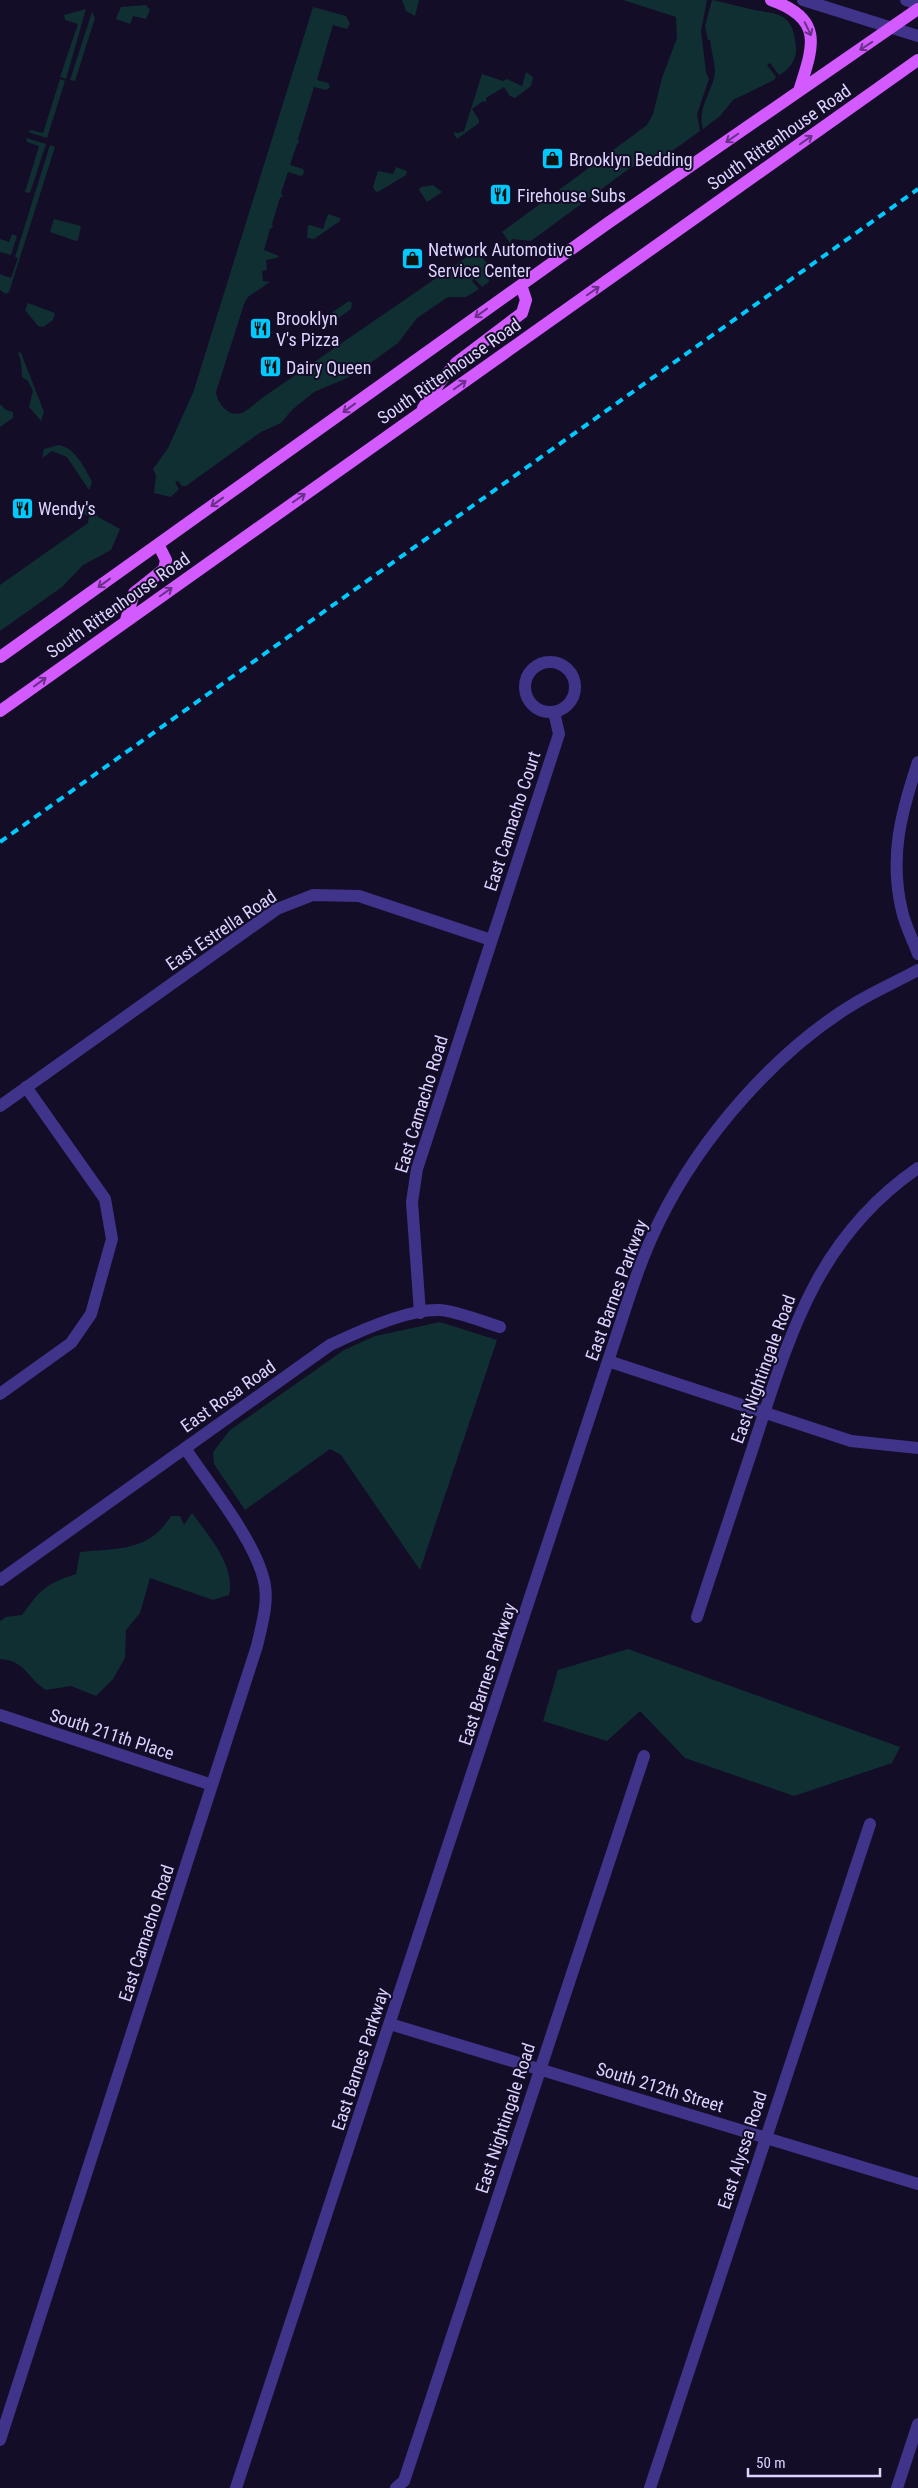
<svg xmlns="http://www.w3.org/2000/svg" width="918" height="2488" font-family="'Roboto Condensed',sans-serif">
	<style>
		.green { fill: #0f2f32 }
		.lines { fill: none; stroke-linecap: round; stroke-linejoin: round }
		.minor { stroke: #40348a; stroke-width: 12 }
		.major { stroke: #d35aff; stroke-width: 12 }
		.rail { stroke: #00c9fe; stroke-width: 4; stroke-dasharray: 8 6; stroke-linecap: butt }
		.oneway { stroke: #6a3088 }
		.labels { text-anchor: middle; dominant-baseline: central; stroke-width: 4; stroke-linejoin: round; paint-order: stroke }
		.street-label { font-size: 18px; fill: #ddd3ff; stroke: #140d27 }
		.poi-label { font-size: 18px; fill: #ddd3ff; stroke: #140d27; text-anchor: start }
	</style>
	<rect width="100%" height="100%" fill="#140d27"/>
	<path class="green" d="M402 0H419L415 16 406 11Z
		M623 0H707L701 31 706 72 709 79 697 114 700 131 668 154 630 168 531 241 512 239 510 243 502 232 647 125 653 114 662 78 677 38 676 17Z
		M712 0C725 3 738 6 750 9 779 15 793 11 796 48 797 60 788 71 779 75L770 63 767 65 776 77 774 80 733 100 720 116 703 129C696 109 714 89 715 72 715 62 711 50 710 40H708L705 26Z
		M146 5 150 10 146 19 133 16 130 24 116 19 121 7Z
		M313 7 346 16 350 24 347 29 333 25 317 80 328 83 330 87 326 90 314 87 298 139 299 142 297 144 290 165 303 169 304 173 301 176 288 172 281 193 283 196 280 198 272 224 273 227 270 229 264 250 279 256 277 258 266 260 267 270 262 271 263 281 270 282 248 297 244 304 216 392C218 404 228 417 242 413 249 410 256 402 262 398L477 250 488 265 489 282 482 287 474 278 472 281 479 289 466 297H448L417 318 398 343 376 359 347 378 314 392 292 410 281 423 261 432 186 486H182L178 481 175 482 179 489 171 497 154 493 156 475 153 469 168 448 193 393Z
		M86 9 66 79 60 77 78 24 65 20 64 15Z
		M92 12 95 18 75 81 70 80Z
		M526 72 533 77 531 86 515 98 510 96 504 87 486 98V102L483 101 472 109 479 120V123L457 139 453 132 458 133 464 131 482 74 503 81 507 79 522 86Z
		M60 79 65 81 47 138 28 132 31 130 43 133Z
		M26 138 46 144 30 193 25 192 39 146 27 142Z
		M50 145 55 147 9 292 6 294 0 290V274L11 278 18 258 15 257Z
		M396 167 407 171 406 175 378 192 375 191 373 187 378 171 393 174Z
		M433 185 442 192 427 202 419 190 421 187Z
		M328 214 340 218V221L314 239 307 238 308 226 310 225 323 229Z
		M54 219 81 226 78 240 76 241 50 232Z
		M12 234 17 236 11 255 0 252V239L9 242Z
		M349 301 352 303 351 309 333 322 327 320V316Z
		M28 303 55 313 53 320 43 327 38 326 25 310Z
		M18 352 21 353 44 412 41 421 29 407 33 391 28 381 22 377 21 362Z
		M0 404 6 410 13 412V418L0 427Z
		M59 445C75 448 85 468 92 482L89 490 67 457 52 451 42 458 44 449Z
		M91 504 98 517 120 529 111 550 83 565 62 587 0 631V585L88 523 89 516 79 513Z
		M440 1322 497 1340 420 1570 341 1455 330 1449 245 1510 214 1464 213 1452 230 1430 344 1350 375 1336Z
		M192 1513C208 1535 236 1566 229 1595L213 1600 150 1578 140 1613 126 1630 125 1658 113 1679 96 1696 71 1686 46 1690C28 1679 25 1660 0 1659V1621L6 1617 22 1615C42 1588 44 1585 76 1574L80 1552C117 1548 149 1552 171 1516H180L184 1525Z
		M628 1649 900 1747 892 1763 794 1796 685 1758 640 1711 607 1741 543 1721 558 1670Z"/>
	<g class="lines">
		<path class="minor" d="M803 0 918 36
			M906 0 918 4
			M525 687a25 25 0 1 1 50 0a25 25 0 1 1-50 0Z
			M918 762C901 813 889 857 902 911 905 925 913 940 918 954
			M0 1106 277 909 313 895 359 896 491 940
			M420 1313 412 1202 417 1169 559 734 554 712
			M608 1361 851 1441 918 1448
			M0 1394 71 1343 91 1314 112 1239 105 1199 26 1087
			M0 1580 330 1345C357 1332 409 1308 440 1310 456 1311 484 1322 500 1327
			M697 1617C716 1558 736 1499 755 1441 791 1331 818 1237 918 1168
			M0 1715 212 1785
			M390 2024 918 2184
			M0 2440 257 1646C262 1624 270 1599 263 1577 253 1538 208 1483 185 1448
			M236 2488 608 1361C624 1315 637 1266 659 1222 700 1138 776 1050 857 1002 877 990 898 981 918 970
			M396 2488 404 2481 644 1756
			M650 2488 870 1824
			M897 2488 918 2424"/>
		<path class="major" d="M771 0C825 19 813 47 799 91
			M423 408 440 382 456 363 522 313 526 300 521 285
			M126 620 134 593 164 569 166 560 158 544
			M0 657 608 223 918 9
			M0 711 918 60"/>
		<path class="rail" d="M0 842 918 189"/>
	</g>
	<defs><path id="oneway-shaft" d="M-6 0H5M1.5-3L5.5 0L1.5 3" fill="none" stroke-width="1.6" stroke-linecap="round" stroke-linejoin="round" transform="scale(1.25)"/></defs>
	<g class="oneway">
		<use href="#oneway-shaft" transform="translate(808 29) rotate(64)"/>
		<use href="#oneway-shaft" transform="translate(866 46) rotate(146)"/>
		<use href="#oneway-shaft" transform="translate(732 138) rotate(145)"/>
		<use href="#oneway-shaft" transform="translate(806 140) rotate(-35)"/>
		<use href="#oneway-shaft" transform="translate(593 291) rotate(-35)"/>
		<use href="#oneway-shaft" transform="translate(481 313) rotate(144)"/>
		<use href="#oneway-shaft" transform="translate(460 385) rotate(-35)"/>
		<use href="#oneway-shaft" transform="translate(349 408) rotate(144)"/>
		<use href="#oneway-shaft" transform="translate(299 498) rotate(-35)"/>
		<use href="#oneway-shaft" transform="translate(217 502) rotate(144)"/>
		<use href="#oneway-shaft" transform="translate(104 583) rotate(144)"/>
		<use href="#oneway-shaft" transform="translate(166 592) rotate(-35)"/>
		<use href="#oneway-shaft" transform="translate(40 682) rotate(-36)"/>
	</g>
	<defs>
		<symbol id="shop-square" viewBox="-11 -11 22 22"><rect x="-9" y="-9" width="18" height="18" rx="4" fill="#00c9fe" stroke="#140d27"/><path d="M-5-2.5h2.3a2.7 3.5 0 0 1 5.4 0H5L5.5 6h-11ZM-1.5-2.5h3a1.5 2.3 0 0 0-3 0Z" fill="#111"/></symbol>
		<symbol id="restaurant-square" viewBox="-11 -11 22 22"><rect x="-9" y="-9" width="18" height="18" rx="4" fill="#00c9fe" stroke="#140d27"/><path d="M-5-6h1v4h1v-4h1v4h1v-4h1v5L-1.5 .5V6h-2V.5L-5-1ZM5-6V6H3V1.5H1.5Q1.5-4 5-6Z" fill="#111"/></symbol>
	</defs>
	<g fill-rule="evenodd">
		<use href="#shop-square" x="540" y="146" width="25" height="25"/>
		<use href="#restaurant-square" x="488" y="182" width="25" height="25"/>
		<use href="#shop-square" x="400" y="246" width="25" height="25"/>
		<use href="#restaurant-square" x="248" y="316" width="25" height="25"/>
		<use href="#restaurant-square" x="258" y="354" width="25" height="25"/>
		<use href="#restaurant-square" x="10" y="496" width="25" height="25"/>
	</g>
	<g class="labels">
		<g class="street-label">
			<text transform="translate(779 137) rotate(-35)">South Rittenhouse Road</text>
			<text transform="translate(449 371) rotate(-35)">South Rittenhouse Road</text>
			<text transform="translate(118 605) rotate(-35)">South Rittenhouse Road</text>
			<text transform="translate(512 821) rotate(-72)">East Camacho Court</text>
			<text transform="translate(221 930) rotate(-34)">East Estrella Road</text>
			<text transform="translate(421 1104) rotate(-73)">East Camacho Road</text>
			<text transform="translate(616 1290) rotate(-70)">East Barnes Parkway</text>
			<text transform="translate(763 1369) rotate(-70)">East Nightingale Road</text>
			<text transform="translate(228 1396) rotate(-35)">East Rosa Road</text>
			<text transform="translate(487 1674) rotate(-72)">East Barnes Parkway</text>
			<text transform="translate(112 1734) rotate(18)">South 211th Place</text>
			<text transform="translate(146 1933) rotate(-72)">East Camacho Road</text>
			<text transform="translate(360 2059) rotate(-72)">East Barnes Parkway</text>
			<text transform="translate(660 2087) rotate(17)">South 212th Street</text>
			<text transform="translate(505 2118) rotate(-72)">East Nightingale Road</text>
			<text transform="translate(742 2150) rotate(-72)">East Alyssa Road</text>
		</g>
		<g class="poi-label">
			<text x="569" y="159">Brooklyn Bedding</text>
			<text x="517" y="195">Firehouse Subs</text>
			<text x="428" y="249">Network Automotive<tspan x="428" dy="21">Service Center</tspan></text>
			<text x="276" y="318">Brooklyn<tspan x="276" dy="21">V's Pizza</tspan></text>
			<text x="286" y="367">Dairy Queen</text>
			<text x="38" y="508">Wendy's</text>
		</g>
	</g>
	<path d="M748 2468v8h132v-8" fill="none" stroke="#ddd3ff" stroke-width="2.5"/>
	<text x="756" y="2468" font-size="15" fill="#ddd3ff" stroke="#140d27" stroke-width="4" paint-order="stroke">50 m</text>
</svg>
